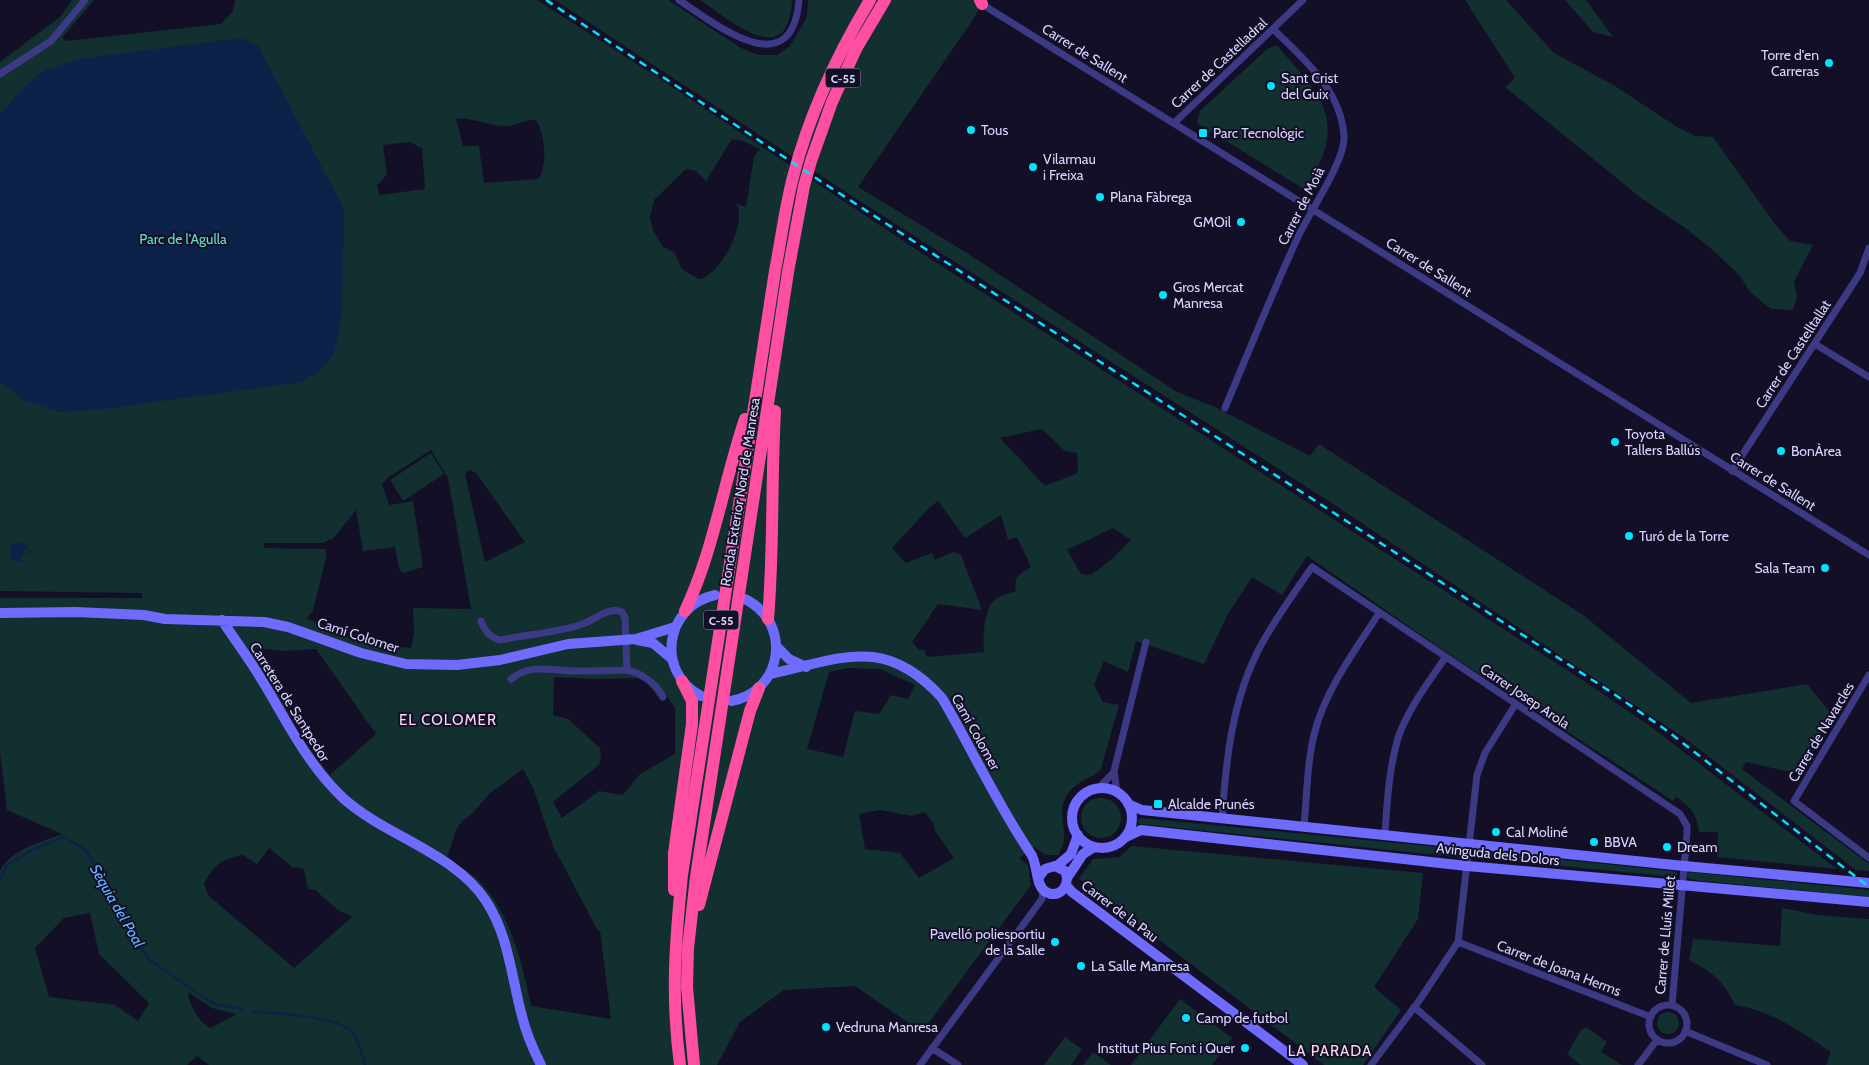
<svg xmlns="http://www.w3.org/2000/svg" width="1869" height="1065" font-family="Cabin,sans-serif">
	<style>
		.green { fill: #12302f; fill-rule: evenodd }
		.water { fill: #0c2248 }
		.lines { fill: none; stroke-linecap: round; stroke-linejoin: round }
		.stream { stroke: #0c2248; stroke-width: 2.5 }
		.street { stroke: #3d3a85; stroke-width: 7 }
		.secondary { stroke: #6f6bff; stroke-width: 10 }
		.highway { stroke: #ff4fa3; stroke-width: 12 }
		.rail { stroke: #00e5ff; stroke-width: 2.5; stroke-dasharray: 8 6; stroke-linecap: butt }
		.poi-dot { fill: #00e5ff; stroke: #130f26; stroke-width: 2 }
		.labels { text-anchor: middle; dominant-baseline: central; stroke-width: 4; stroke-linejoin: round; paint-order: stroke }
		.shield { fill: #130f26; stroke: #9e99be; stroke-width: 1 }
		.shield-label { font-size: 12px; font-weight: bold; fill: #d9d4ff }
		.street-label { font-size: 14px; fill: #d9d4ff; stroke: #130f26 }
		.poi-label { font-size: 14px; fill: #d9d4ff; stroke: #130f26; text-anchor: start }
		.park-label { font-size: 14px; fill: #5fe0c0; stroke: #130f26 }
		.neighbourhood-label { font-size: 15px; letter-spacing: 1px; fill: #ffd6f0; stroke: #130f26 }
		.water-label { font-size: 15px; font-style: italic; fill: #62b6ff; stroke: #130f26 }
	</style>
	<rect width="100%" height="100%" fill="#130f26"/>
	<path class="green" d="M72 0H94L62 38 66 41 221 24 233 11 235 0H537L657 77 923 254 1584 681 1650 726 1837 869 1717 857 1718 832H1699C1697 814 1691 807 1676 797L1673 801 1455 658 1307 556 1282 595 1252 577 1228 614 1204 664 1136 641 1128 672 1104 661 1094 685 1103 702 1119 705 1101 769C1092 779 1077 781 1069 792 1052 816 1074 831 1058 855H1045L1034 847 1019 858 1028 865 1031 885 922 1032 855 986 784 990 740 1022 717 1065H209L197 1056 187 1065H0V870C14 848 39 843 62 834L7 810 0 752V598H142V593L0 591V62L61 16ZM456 119C474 117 488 126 506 126 516 126 526 119 536 120 545 132 548 168 538 179L484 183 479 146H463ZM732 139 743 141 760 149 754 157 746 207 736 203C749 224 717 280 698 279L682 269 675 253 663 247 653 230 650 217 654 200 686 169 696 171 706 181ZM409 142 422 148 425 189 379 195 377 184 380 183 387 174 383 145ZM1042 429 1065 451 1077 453 1078 473 1045 486 1000 438ZM431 450 448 478 471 609 413 608 414 633 411 648 366 644 307 618 313 611 326 558V549L264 548V543H324L330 539 332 540 356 510 363 551 395 547 399 568 403 573 423 567 413 501 389 505 382 484 389 477ZM469 470 476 473 525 542 485 562 465 474ZM938 501 965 538 1001 515 1008 540 1017 537 1031 567C1020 574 1013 577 1016 591 1010 593 1002 595 997 598 983 607 983 637 984 652L927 657 924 650H919L912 642 938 604 982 610 961 555 953 552 935 560 932 553 906 563 892 548 929 508ZM1113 528 1131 540 1112 559 1091 575 1081 574 1067 550ZM257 648 284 651 316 649 376 734 330 775 298 733 268 672 253 655ZM849 668 880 669 915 685 908 699 891 695 879 714 855 711 843 757 807 749 829 672ZM554 677 597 679 640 678 647 683 660 700 666 695 675 708V754L640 774 623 795 599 791 562 818 553 802 599 765 601 757 600 748 568 719 553 715ZM523 769 533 788 553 846 598 931 600 930 611 1019 531 1006C522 963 512 919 483 885 474 874 458 866 447 857L457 828 463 820 472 814 489 794ZM880 810 912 816 925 812 934 824 935 831 954 858 919 878 900 853 865 849 859 814ZM269 848 292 867 304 869 308 889 315 890 338 910 352 917 294 968 209 896 204 884C213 865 223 858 243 855L257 864ZM90 913 99 954 149 1003 138 1021 115 1005 49 997 35 948 64 918ZM188 992 212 1008 237 1014 211 1028C199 1023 189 1005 188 992Z
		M555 0H668L741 48 759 55H777L790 46 807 17 808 0H983L974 18 858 187 967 253 1177 392 1215 407 1310 456 1319 444 1583 615 1691 703 1807 684 1833 716 1795 773 1746 762 1742 769 1869 864V871L1856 870 1683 737 1330 502 852 196Z
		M700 0H792C789 73 730 20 700 0Z
		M1465 0H1506L1554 53 1615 86 1677 127 1696 136 1713 137 1775 224 1790 241 1813 245 1794 281 1797 297 1793 310 1772 309 1763 303 1751 293 1739 275 1715 252 1688 230 1641 198 1505 87 1515 78Z
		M1565 0H1586L1613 37 1593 32Z
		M1277 45C1307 82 1343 109 1321 160 1316 171 1314 182 1304 189L1197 123 1200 111 1267 49Z
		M431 453 444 474 403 501 390 480Z
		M1081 818a20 20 0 1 1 40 0a20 20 0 1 1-40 0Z
		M1141 818 1458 849 1462 852V855L1457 857 1140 824 1137 821Z
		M1132 846 1423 873 1418 919 1374 987 1401 1010 1363 1065H1324L1079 879 1093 859 1119 857Z
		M1477 851 1673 871 1677 873V877L1476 858 1473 857V852Z
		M1690 872 1869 890V897L1693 880 1688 878 1686 874Z
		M1782 908 1818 915 1869 919V1065H1826L1831 1052C1802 1032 1770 1010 1735 1005 1724 981 1712 972 1689 960L1693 939 1780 946Z
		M1180 999 1232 1038 1212 1065H1131Z
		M1657 1023a11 11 0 1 1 22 0a11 11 0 1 1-22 0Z
		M1586 1027 1607 1042 1601 1052 1622 1065H1581L1567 1054 1581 1030Z
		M1065 1037 1082 1049 1071 1065H1044Z
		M1093 1052 1111 1065H1083Z"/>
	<path class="water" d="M240 38 258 46 344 209 342 314 337 342 333 355 320 371 301 382 103 409 58 412 25 401 0 382V115L22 89 44 70 79 59Z
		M20 541 29 547 22 551 23 554 35 549 20 557 23 563 12 560 9 552 12 544Z"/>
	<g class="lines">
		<path class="stream" d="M0 880 7 865 32 850 64 837 86 850 134 940 151 961 214 1004 243 1009
			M253 1011C275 1014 339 1015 353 1033 359 1040 362 1055 365 1065"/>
		<path class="street" d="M679 0C715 24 792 86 799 0
			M980 3 1869 555
			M0 74 51 41 85 0
			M1174 123 1303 0
			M1815 344 1869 377
			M1225 408C1249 351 1272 293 1298 237 1309 213 1345 161 1344 137 1342 91 1304 59 1273 29
			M1732 471 1860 273 1869 248
			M481 621C485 631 489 637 500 640 525 635 560 632 583 624 596 619 609 606 622 612L625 618 627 670
			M1869 675 1794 801 1869 858
			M511 679C529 664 550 670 571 671 590 671 608 671 627 670 641 673 657 684 663 697
			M1098 789 1114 772
			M1117 792 1114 771 1146 642
			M1222 818C1226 760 1232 700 1260 647 1275 619 1294 593 1312 567L1680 814 1687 826V833L1672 1005
			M1304 826C1307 795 1307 761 1315 731 1327 687 1355 651 1379 613
			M1385 834C1387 802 1389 769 1398 738 1408 709 1428 683 1445 658
			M1458 942 1651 1017
			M1649 1024a19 19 0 1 1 38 0a19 19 0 1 1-38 0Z
			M1414 1007 1482 1065
			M1685 1031 1767 1065
			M932 1048 958 1065
			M920 1065 1042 899 1043 890
			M1371 1065 1419 1001 1458 942 1477 775 1485 753 1515 705
			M1638 1065 1657 1040"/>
		<path class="secondary" d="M0 613 75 612 144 615 165 619 264 622 288 627 361 653 406 664 457 665 500 660 568 644 636 639 675 627
			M222 620C234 639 248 657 260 677 286 719 306 763 343 798 385 836 455 853 486 901 509 936 511 976 522 1016 526 1033 533 1049 541 1065
			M637 640 653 643 672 659
			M777 647 789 659 806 667
			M770 674C841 659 884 634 942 698 972 749 997 804 1031 854 1038 864 1035 886 1046 892 1061 900 1071 883 1065 871L1055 866 1045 869 1039 877
			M701 696C655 672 665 606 715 595
			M731 701C783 692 793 623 745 599
			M1072 818a30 30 0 1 1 60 0a30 30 0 1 1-60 0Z
			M1128 804 1142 810 1684 866 1869 883
			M1126 837 1141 830 1467 866 1869 902
			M1057 866 1071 854 1078 835
			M1067 878 1083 854 1094 847
			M1066 885 1072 892 1303 1065"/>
		<path class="highway" d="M980 0 982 4
			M685 611C713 553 724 481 745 419
			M768 619C774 549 771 481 775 411
			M674 890V853L692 724V701L682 681
			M699 905 750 711 759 688
			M680 1065C671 997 675 943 682 875L775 271C781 240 785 208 793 177 809 115 837 55 870 0
			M694 1065 687 987 688 948 696 877 788 272 804 186 811 161 832 102 856 49 885 0"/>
		<path class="rail" d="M546 0 825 184 1611 692 1666 730 1869 887"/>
	</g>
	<g class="poi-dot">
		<circle cx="1829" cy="63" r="5"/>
		<circle cx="1271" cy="86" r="5"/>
		<circle cx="971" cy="130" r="5"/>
		<rect x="1198" y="128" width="10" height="10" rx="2.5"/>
		<circle cx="1033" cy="167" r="5"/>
		<circle cx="1100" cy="197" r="5"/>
		<circle cx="1241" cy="222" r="5"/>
		<circle cx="1163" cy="295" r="5"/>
		<circle cx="1615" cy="442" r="5"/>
		<circle cx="1781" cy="451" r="5"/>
		<circle cx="1629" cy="536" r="5"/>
		<circle cx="1825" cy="568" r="5"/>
		<rect x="1153" y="799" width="10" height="10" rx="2.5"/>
		<circle cx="1496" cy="832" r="5"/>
		<circle cx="1594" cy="842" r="5"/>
		<circle cx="1667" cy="847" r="5"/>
		<circle cx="1055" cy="942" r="5"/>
		<circle cx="1081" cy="966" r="5"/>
		<circle cx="1186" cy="1018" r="5"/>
		<circle cx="826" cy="1027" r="5"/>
		<circle cx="1245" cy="1048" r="5"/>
	</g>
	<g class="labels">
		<g class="shield">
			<rect x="825.5" y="68.5" width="35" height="19" rx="4"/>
			<rect x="703.5" y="610.5" width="35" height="19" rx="4"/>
		</g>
		<g class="shield-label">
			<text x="843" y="78">C-55</text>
			<text x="721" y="620">C-55</text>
		</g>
		<g class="street-label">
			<text transform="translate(1085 53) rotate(32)">Carrer de Sallent</text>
			<text transform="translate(1219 63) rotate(-43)">Carrer de Castelladral</text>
			<text transform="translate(1301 206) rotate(-63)">Carrer de Moià</text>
			<text transform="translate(1429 267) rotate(32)">Carrer de Sallent</text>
			<text transform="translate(1793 354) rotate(-57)">Carrer de Castelltallat</text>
			<text transform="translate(1773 481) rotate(32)">Carrer de Sallent</text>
			<text transform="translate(740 492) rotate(-81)">Ronda Exterior Nord de Manresa</text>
			<text transform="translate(358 635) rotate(18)">Camí Colomer</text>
			<text transform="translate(1525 696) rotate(34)">Carrer Josep Arola</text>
			<text transform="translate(290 702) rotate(58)">Carretera de Santpedor</text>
			<text transform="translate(976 732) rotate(61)">Camí Colomer</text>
			<text transform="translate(1821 732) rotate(-59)">Carrer de Navarcles</text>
			<text transform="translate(1498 854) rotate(6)">Avinguda dels Dolors</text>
			<text transform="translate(1120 911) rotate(37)">Carrer de la Pau</text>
			<text transform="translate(1665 935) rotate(-85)">Carrer de Lluís Millet</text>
			<text transform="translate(1559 968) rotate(21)">Carrer de Joana Herms</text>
		</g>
		<g class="poi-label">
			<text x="1819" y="55" text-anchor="end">Torre d'en<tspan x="1819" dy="16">Carreras</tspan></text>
			<text x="1281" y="78">Sant Crist<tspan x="1281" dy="16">del Guix</tspan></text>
			<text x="981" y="130">Tous</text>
			<text x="1213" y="133">Parc Tecnològic</text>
			<text x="1043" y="159">Vilarmau<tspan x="1043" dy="16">i Freixa</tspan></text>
			<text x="1110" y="197">Plana Fàbrega</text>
			<text x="1231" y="222" text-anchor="end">GMOil</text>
			<text x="1173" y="287">Gros Mercat<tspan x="1173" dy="16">Manresa</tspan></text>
			<text x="1625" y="434">Toyota<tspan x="1625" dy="16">Tallers Ballús</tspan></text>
			<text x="1791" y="451">BonÀrea</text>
			<text x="1639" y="536">Turó de la Torre</text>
			<text x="1815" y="568" text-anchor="end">Sala Team</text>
			<text x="1168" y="804">Alcalde Prunés</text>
			<text x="1506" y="832">Cal Moliné</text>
			<text x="1604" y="842">BBVA</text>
			<text x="1677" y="847">Dream</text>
			<text x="1045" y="934" text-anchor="end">Pavelló poliesportiu<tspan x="1045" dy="16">de la Salle</tspan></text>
			<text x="1091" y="966">La Salle Manresa</text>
			<text x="1196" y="1018">Camp de futbol</text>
			<text x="836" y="1027">Vedruna Manresa</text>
			<text x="1235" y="1048" text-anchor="end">Institut Pius Font i Quer</text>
		</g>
		<g class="park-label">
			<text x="183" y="239">Parc de l'Agulla</text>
		</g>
		<g class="neighbourhood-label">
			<text x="448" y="720">EL COLOMER</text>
			<text x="1330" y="1051">LA PARADA</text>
		</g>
		<g class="water-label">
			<text transform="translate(117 906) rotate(60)">Sèquia del Poal</text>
		</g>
	</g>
</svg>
